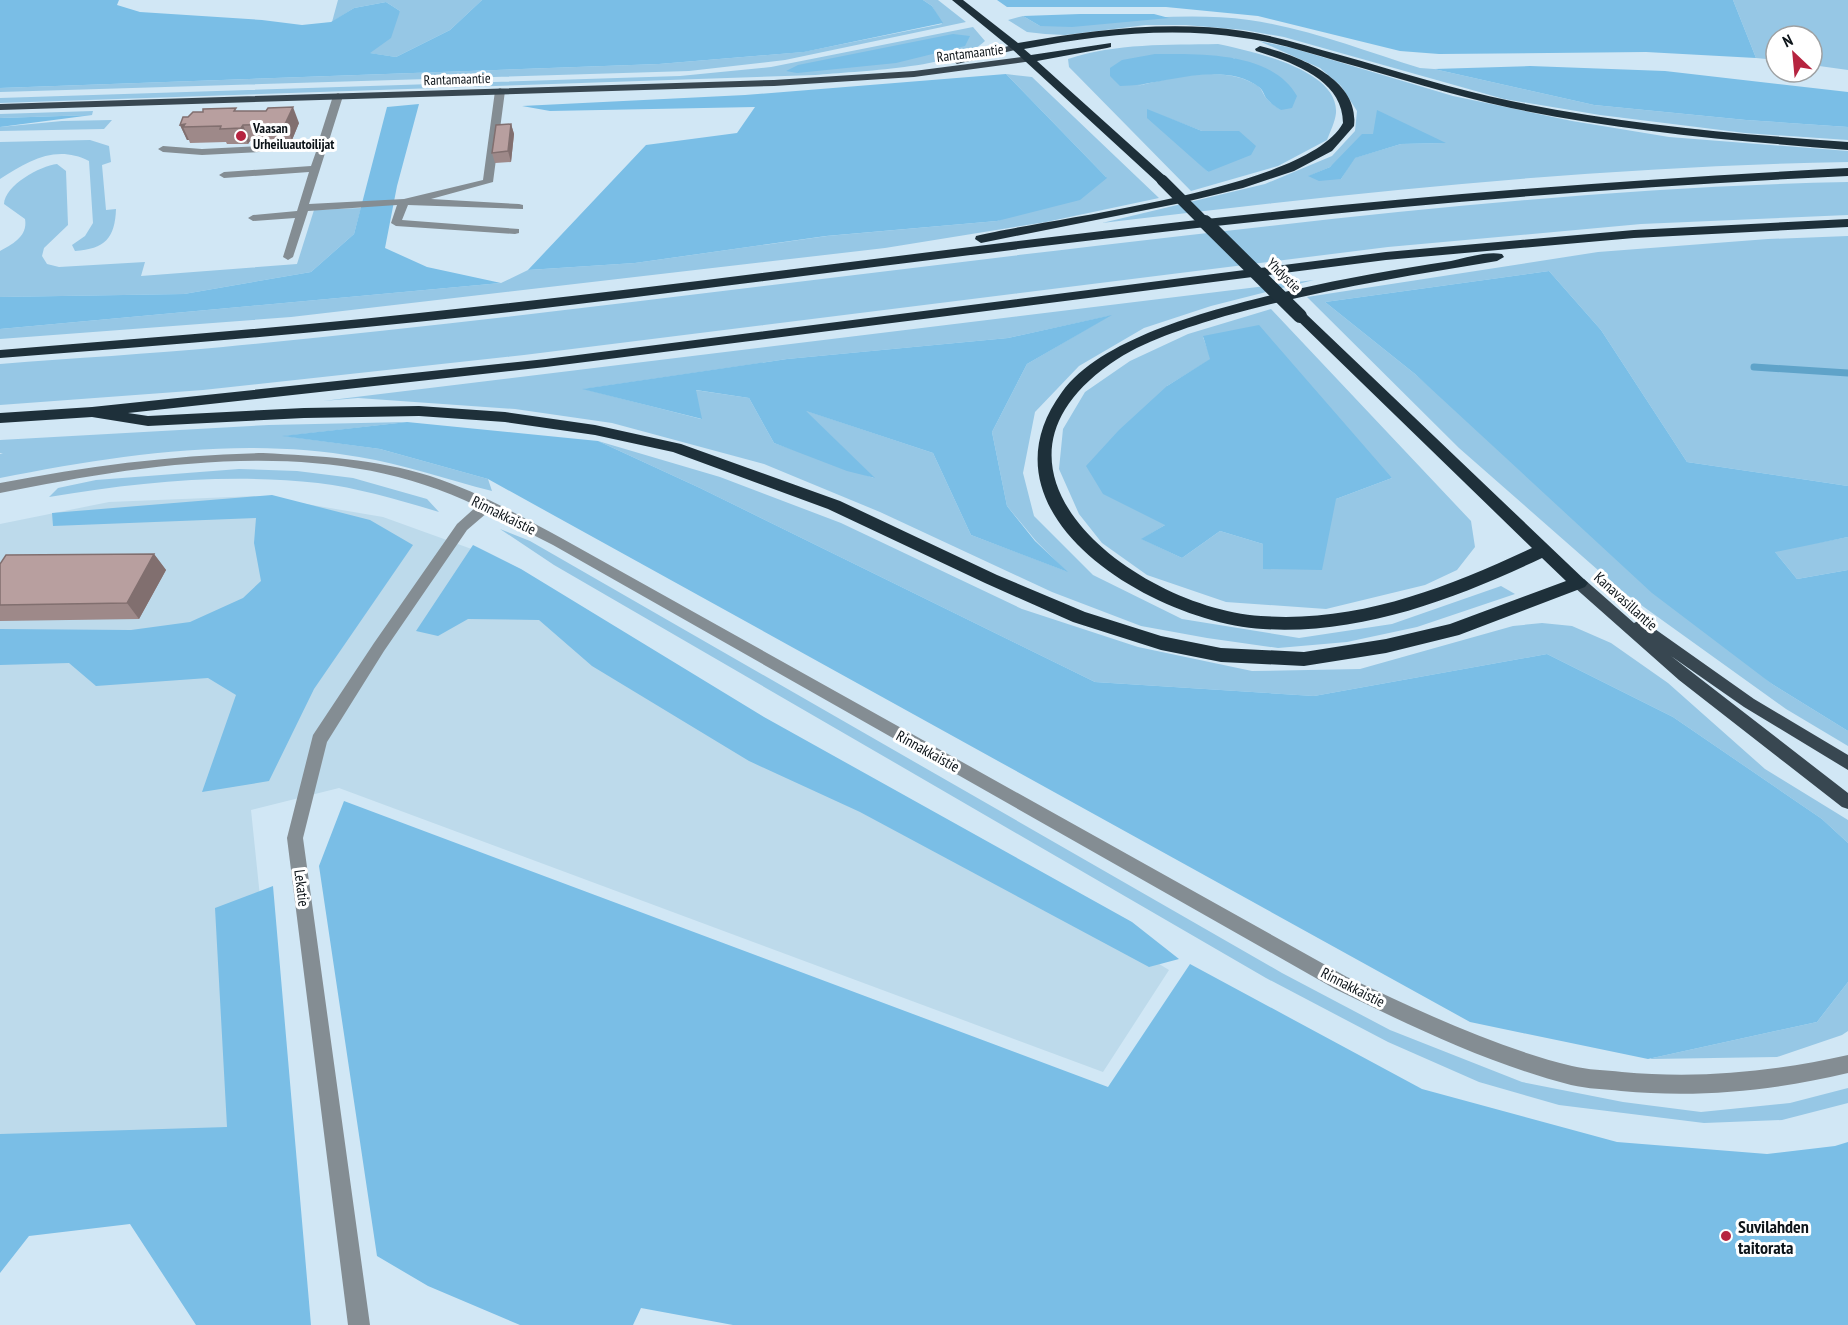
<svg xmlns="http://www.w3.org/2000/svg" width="1848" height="1325" font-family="'PT Sans Narrow',sans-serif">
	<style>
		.built { fill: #bddaeb }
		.green { fill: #96c7e5; fill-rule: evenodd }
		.forest { fill: #7abee6 }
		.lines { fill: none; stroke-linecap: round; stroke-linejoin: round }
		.stream { stroke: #5fa3c9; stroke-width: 7 }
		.minor { fill: #848d93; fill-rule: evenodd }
		.major { fill: #384751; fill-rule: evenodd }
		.highway { fill: #1e303a; fill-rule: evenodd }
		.highway-bridge-far1 { stroke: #1e303a; stroke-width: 11 }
		.highway-bridge { stroke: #1e303a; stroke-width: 14 }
		.wall { fill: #9e8989 }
		.shaded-wall { fill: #816f6f }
		.building { fill: #b89f9f; stroke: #816f6f; stroke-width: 1.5 }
		.poi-dot { fill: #b62440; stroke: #fff; stroke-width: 2 }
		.labels { text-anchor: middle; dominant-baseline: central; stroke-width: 6; stroke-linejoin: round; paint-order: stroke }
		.far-street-label { font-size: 14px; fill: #0d1419; stroke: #fff }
		.far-poi-label { font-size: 14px; font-weight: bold; fill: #0d1419; stroke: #fff; text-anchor: start }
		.street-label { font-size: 15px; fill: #0d1419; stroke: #fff }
		.near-poi-label { font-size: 18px; font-weight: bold; fill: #0d1419; stroke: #fff; text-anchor: start }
	</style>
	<rect width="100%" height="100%" fill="#d1e7f5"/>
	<path class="built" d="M259 496 383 517 491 556 1169 970 1103 1072 339 788 251 810 287 1157 0 1159V524L109 502Z"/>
	<path class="green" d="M338 0H482L450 30 396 57 369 53 400 11 386 2 354 8 332 22Z
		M923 0H938L966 22 785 60 689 71 0 92V88L659 64 803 52 942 24 932 6Z
		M1733 0H1848V70L1812 65V36H1776V60L1756 58Z
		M1023 16 1040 26C1109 22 1181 11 1249 20 1307 28 1364 51 1420 68L1434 69 1594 105 1746 120 1848 127V140L1745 133 1600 115 1504 99 1284 37 1244 30 1186 25H1146L1065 35 1045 34 1027 32 1008 20Z
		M973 27 985 41C956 69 856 71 815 75L0 103V98L680 76 771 67Z
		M1259 41 1292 48 1453 96 1572 121 1669 137 1848 151V162C1599 166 1350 193 1102 223L1265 184 1332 156 1355 131 1357 111 1341 86 1320 68ZM1373 135 1444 143 1401 144 1354 158 1341 179 1309 176 1330 167Z
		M1218 44C1250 51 1339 69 1336 113 1335 122 1330 132 1327 140L1278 166 1191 191 1069 67 1068 59C1116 43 1168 45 1218 44ZM1234 58 1281 110C1276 106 1270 103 1266 98 1263 94 1262 89 1258 86 1225 64 1173 77 1137 86ZM1147 110 1202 131H1239L1208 172Z
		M1006 74 1032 77 1159 198 1046 222 885 248 291 317 0 339V329L501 283 528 270 635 263 827 236 997 221 1106 177Z
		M93 111 92 115 0 118V114Z
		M112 120 104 129 0 131V127L62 121Z
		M90 140 109 146 111 162 102 165 106 210 116 209C115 238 105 249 75 251L72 245 85 236 93 223 89 161C56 144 28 161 0 179V142Z
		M57 164 66 171 68 225 44 248 42 256 47 264 59 267 145 262 141 276 297 264 314 210 361 208 354 234 311 272 184 294 0 297V251C13 244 28 236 25 219L4 204C5 185 40 166 57 164Z
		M1848 182V215L1641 224 1388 247 524 355 203 390 0 405V364C74 358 149 354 223 347 515 319 805 280 1095 246 1345 217 1596 187 1848 182Z
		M1848 236V486L1687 462 1601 330 1549 271 1325 302 1415 374 1772 684 1848 731V746L1786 709 1623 592 1459 448 1307 297 1598 252 1768 239Z
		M1314 280 1211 306 1144 328 1079 366 1035 412 1023 473 1034 516 1093 575 1182 619 1299 638 1392 624 1501 586 1515 594 1417 627 1347 642 1278 648 1207 638 1141 626 1052 592 880 512 764 464 612 423 515 409 358 398 323 401ZM1109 316 1027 364 992 432 1007 506 1036 541 1066 571 971 535 933 453 804 410 874 478 774 443 749 398 695 390 701 419 584 389 787 359 1008 338Z
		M1271 309 1471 521 1475 547 1457 570 1425 585 1326 609 1226 602 1147 575 1102 543 1079 514 1059 469 1063 429 1085 392 1130 361 1188 334ZM1203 337 1392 478 1336 499 1263 544 1220 531 1182 558 1142 539 1165 525 1167 386 1211 359Z
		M407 422 285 436 380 449 488 479 492 491C448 480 403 464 359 457 241 436 116 455 0 478V454L3 453H0V440L269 425Z
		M598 441 720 477 841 523 1022 609 1138 647 1252 671 1360 669 1513 626 1542 623 1572 626 1611 643 1668 683 1765 769 1848 820V843L1822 819 1673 717 1547 654 1314 696 1095 682 700 488Z
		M239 469 297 471 353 478 427 499 439 512C399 500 359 488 318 483 228 473 138 482 49 497L58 488 96 480Z
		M500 529 530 541 1282 973 1390 1030 1522 1082 1623 1102 1701 1112 1790 1103 1848 1088V1103L1782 1120 1704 1123 1559 1105 1479 1082 1388 1042 1266 978 554 565Z
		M1848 537V570L1797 579 1774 551Z
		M1848 982V1031L1842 1035 1777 1057 1648 1059 1817 1022Z"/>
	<path class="forest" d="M0 0H119L117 5 140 12 262 20 302 25 331 22 354 8 386 2 400 11 391 38 370 53 396 57 450 30 482 0H923L932 6 943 23 804 52 659 64 0 88Z
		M997 0H1733L1756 58 1646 52 1439 54 1400 51 1258 16 1166 7H1007Z
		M1080 14H1154L1169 18 1072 27 1040 26 1023 16Z
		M953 34 970 36 965 46 896 63 797 73 786 71 798 65Z
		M1155 54C1199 54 1272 51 1297 96L1292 108 1281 110C1276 107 1270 103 1266 98 1264 94 1262 89 1259 87 1221 59 1162 86 1120 86L1110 76V68L1122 60Z
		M1530 66 1665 71 1848 92V127L1746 120 1594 105 1434 69Z
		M1006 74 1107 178 1080 200 997 221 826 236 635 263 528 270 646 145 737 133 755 107 550 111 522 106 745 95Z
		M419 104 397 186 385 248 427 267 501 283 0 329V297L184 294 311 272 354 234 387 107Z
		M1147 109 1202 131H1239L1256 146 1251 155 1208 172 1147 118Z
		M1377 110 1446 143 1401 144 1355 158 1341 179 1319 181 1308 176 1330 167 1362 134H1373Z
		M92 115 0 127V118Z
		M1549 271 1601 330 1687 462 1848 486V537L1775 552 1797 579 1848 570V731L1772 684 1652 593 1415 374 1325 302Z
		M1112 315 1027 364 992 432 1007 506 1035 541 1068 572 971 535 933 453 806 411 875 478 847 471 774 443 749 398 696 390 702 419 582 389 787 359 1008 338Z
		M1259 325 1392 478 1336 499 1322 570 1263 569V544L1220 531 1182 558 1141 539 1165 525 1103 494 1086 466 1119 430 1167 386 1210 359 1203 336Z
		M407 422 598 441 700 488 1095 682 1314 696 1547 654 1673 717 1822 819 1848 843V982L1817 1022 1648 1059 1470 1022 488 479 380 449 282 436Z
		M272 495 370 520 413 545 314 689 269 781 202 792 236 695 208 678 96 686 69 663 0 665V629L131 630 190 622 243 598 261 581 254 543 256 518 53 526 52 513Z
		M473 545 521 569 764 717 1132 922 1179 959 1149 967 860 812 749 761 592 666 539 620 468 619 438 636 416 631Z
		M344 801 1108 1087 1190 964 1422 1089 1617 1142 1767 1154 1835 1146 1848 1142V1325H733L641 1308 633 1325H520L428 1286 377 1256 319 866Z
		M273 886 311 1325H196L130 1224 29 1236 0 1273V1134L227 1127 215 908Z"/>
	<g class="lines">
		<path class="stream" d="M1754 367 1848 373"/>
		<path class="minor" d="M500 88 505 91 493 182 431 199 519 204 523 205V209L408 205 402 220 519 229V233L515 234 396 226 391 223 397 205 308 211 293 257 288 260 283 257 295 218 253 221 248 218 253 215 297 211 309 172 224 178 219 175 224 172 311 166 317 149 202 155 163 152 158 149 163 146 202 149 318 143 333 96 338 93 343 96 309 204 404 199 483 180 495 91Z
			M263 453C319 456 376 459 430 476 477 491 520 516 563 539L1347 977C1420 1011 1494 1047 1572 1066 1588 1070 1605 1070 1622 1072 1699 1079 1772 1072 1848 1055V1073C1772 1091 1699 1098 1621 1091 1605 1089 1588 1089 1571 1085 1489 1064 1411 1026 1335 989L553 545 488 512 467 530 384 651 327 742 303 838 370 1325H348L287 838 313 735 374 643 457 524 477 506C331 434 154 462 0 493V483C87 466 174 455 263 453Z"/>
		<path class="major" d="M1016 44 1020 47 1019 49 957 64 953 61Z
			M1029 56 1032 57V61L914 77 774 86 0 110V104L774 80 914 71Z
			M1579 578 1584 579 1634 623 1640 620 1645 622 1754 699 1848 755V770L1744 707 1671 656 1848 793V809L1842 807 1679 680 1574 587 1572 583Z"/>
		<path class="highway" d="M952 0H963L1018 43C1092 30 1168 20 1243 31 1276 36 1308 46 1340 55 1397 71 1453 89 1511 101 1622 124 1735 134 1848 142V150C1735 141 1622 131 1511 108 1452 95 1395 77 1337 61 1306 52 1276 42 1244 38 1171 26 1096 35 1024 49L1031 55 1111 43V47L1107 48 1037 61 1166 177V183H1158L1012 49Z
			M1260 46C1296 55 1360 78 1354 126L1332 151 1294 171 1243 188 1181 203 981 243 975 239 976 236C1053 217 1307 190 1343 123 1343 79 1291 62 1256 51L1255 49Z
			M1848 168V176C1630 186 1414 204 1197 228 956 255 715 289 474 316 316 333 158 346 0 358V350C158 337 316 325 474 307 715 281 956 247 1197 220 1414 196 1630 179 1848 168Z
			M1848 219V227L1634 238 1386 260 546 367 128 413 148 416 304 408 419 406 505 412 595 425 681 444 840 501 997 575 1085 612 1161 636 1221 648 1304 652 1386 639 1450 624 1566 581 1542 558C1455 599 1361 635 1263 629 1156 623 971 516 1062 392 1104 334 1226 306 1293 290 1346 278 1398 269 1451 261 1466 258 1486 251 1502 254L1504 257 1497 261C1406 276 1314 291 1225 316 1186 328 1144 340 1110 364 957 472 1139 608 1261 616 1357 623 1447 588 1532 548L1293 316 1295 313H1305L1588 583 1585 587 1459 635 1386 653 1304 666 1221 662 1161 650 1073 622 985 583 828 509 673 452 595 435 505 422 419 416 304 418 148 426 92 417 0 423V413L92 407 546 359 1386 252 1634 230Z"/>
		<path class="highway-bridge-far1" d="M1162 180 1206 224"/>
		<path class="highway-bridge" d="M1205 222 1300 316"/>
	</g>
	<path class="wall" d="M237 111 299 123 292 140 250 141 248 144H227L226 142 190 143 189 140H187L180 125Z
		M511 124 514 134 511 162 495 163 492 153Z
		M154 554 166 570 139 619 0 621V564Z"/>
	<path class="shaded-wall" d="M293 107 299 123 292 140 285 124Z
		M185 124 183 127 189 140H187L180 125Z
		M511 124 514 134 511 162 508 151Z
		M243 125 250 141 248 144 241 128Z
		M154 554 166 570 139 619 127 603Z"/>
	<path class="building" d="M293 107 285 124 243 125 241 128 220 129 221 126 183 127 185 124 180 125 183 117H188L193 112H203V109L236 108 234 111H266L268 108Z
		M511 124 508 151 492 153 496 125Z
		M154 554 127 603 0 605V564L6 555Z"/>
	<g class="poi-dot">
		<circle cx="241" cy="136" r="6"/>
		<circle cx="1726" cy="1236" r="6"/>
	</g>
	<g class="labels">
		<g class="far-street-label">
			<text transform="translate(970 53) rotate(-7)">Rantamaantie</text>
			<text transform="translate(457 79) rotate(-2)">Rantamaantie</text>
			<text transform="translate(1284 275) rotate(45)">Yhdystie</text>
		</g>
		<g class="far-poi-label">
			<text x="253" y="128">Vaasan<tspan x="253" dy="16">Urheiluautoilijat</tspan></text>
		</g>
		<g class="street-label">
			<text transform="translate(504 515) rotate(26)">Rinnakkaistie</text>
			<text transform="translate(1626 601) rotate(42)">Kanavasillantie</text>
			<text transform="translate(928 751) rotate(29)">Rinnakkaistie</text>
			<text transform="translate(302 888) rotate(83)">Lekatie</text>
			<text transform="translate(1353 987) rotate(27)">Rinnakkaistie</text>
		</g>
		<g class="near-poi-label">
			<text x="1738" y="1226">Suvilahden<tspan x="1738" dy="21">taitorata</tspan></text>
		</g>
	</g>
	<g transform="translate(1794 54) rotate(334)"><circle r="28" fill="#ffffff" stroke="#9ea1a3" stroke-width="1.5"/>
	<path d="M0-4.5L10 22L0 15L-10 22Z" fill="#b62440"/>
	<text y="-9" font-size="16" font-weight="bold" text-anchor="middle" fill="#0d1419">N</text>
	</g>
</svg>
